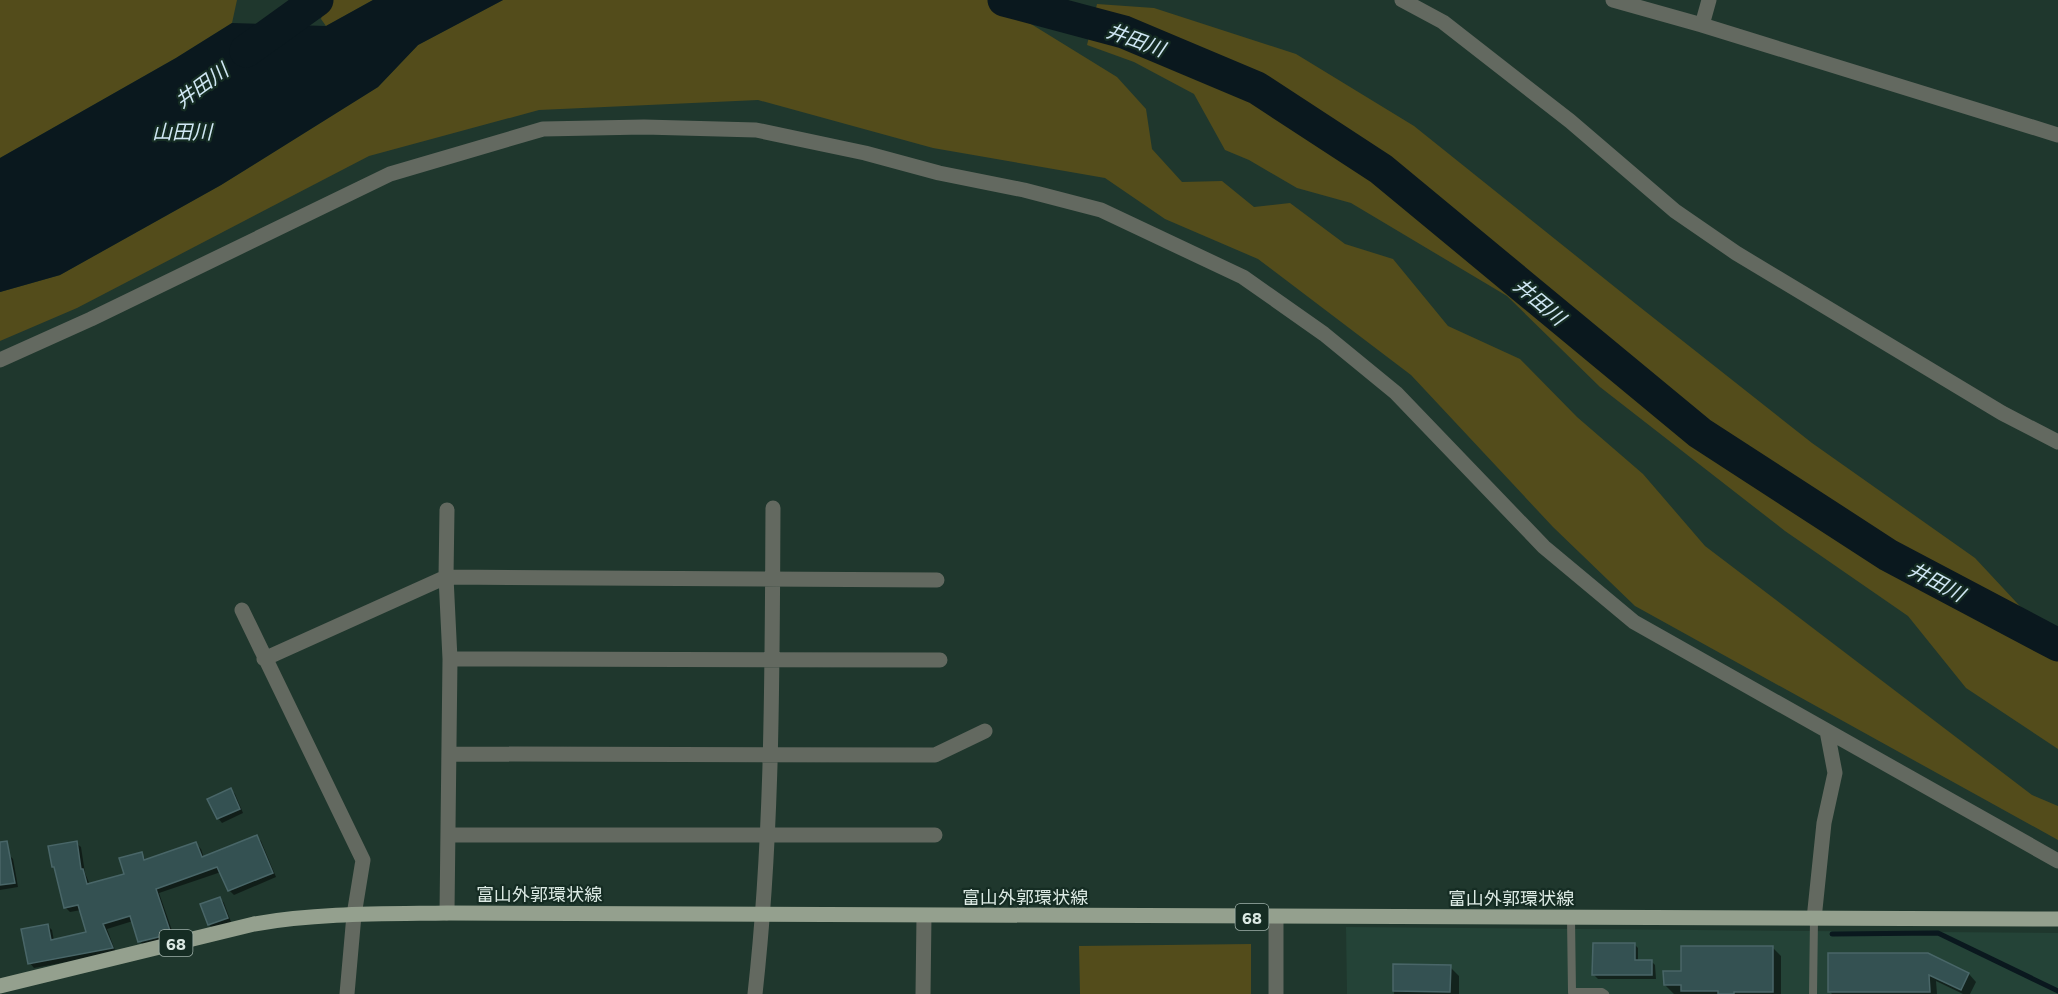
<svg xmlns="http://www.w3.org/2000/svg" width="2058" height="994" font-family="Commissioner,'Noto Sans JP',sans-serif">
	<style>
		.built { fill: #244337 }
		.green { fill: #534c1b }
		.water { fill: #0a181e }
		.shadow { fill: #0007 }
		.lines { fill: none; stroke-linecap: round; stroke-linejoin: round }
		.stream { stroke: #0a181e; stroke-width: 5 }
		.river { stroke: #0a181e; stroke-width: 33 }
		.building { fill: #345152; stroke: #496668; stroke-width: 1.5 }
		.service { stroke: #636960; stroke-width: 8 }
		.minor { stroke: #636960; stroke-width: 15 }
		.primary { stroke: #94a08e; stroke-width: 15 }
		.labels { text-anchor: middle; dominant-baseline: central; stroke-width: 4.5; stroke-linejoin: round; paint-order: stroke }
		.shield { fill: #152c23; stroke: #a0b1aa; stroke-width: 1.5 }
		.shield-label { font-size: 16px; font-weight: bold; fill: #dceae4 }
		.street-label { font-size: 18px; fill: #dceae4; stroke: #152c23 }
		.water-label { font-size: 20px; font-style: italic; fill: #d0e7f4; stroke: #152c23 }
	</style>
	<rect width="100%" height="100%" fill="#1f372d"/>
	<path class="built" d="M1346 927 2058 933V994H1347Z"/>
	<path class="green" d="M0 0H237L232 23 176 58 0 158Z
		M326 0H373L326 26 321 19Z
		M503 0H992L1117 77 1146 109 1152 149 1182 182 1222 181 1254 207 1290 203 1345 244 1393 259 1448 326 1520 359 1577 417 1643 474 1705 546 2032 795 2058 806V840L1635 606 1553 527 1411 375 1258 259 1165 219 1105 178 933 148 758 100 539 110 369 156 77 308 0 341V292L60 275 221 185 378 87 418 45Z
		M1097 4 1154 8 1296 54 1414 126 1636 304 1812 443 1975 558 2058 647V749L1966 688 1908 616 1785 531 1600 387 1507 296 1351 203 1297 188 1249 160 1225 150 1194 94 1134 62 1087 45Z
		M1251 944V994H1080L1079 946Z"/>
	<path class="water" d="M373 0H503L418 45 378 87 221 185 60 275 0 292V158L176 58 232 23 326 26Z"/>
	<path class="shadow" d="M231 790 235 794 243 813 222 823 218 818Z
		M256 836 261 841 276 877 234 895 229 890 221 872 159 893 175 939 144 946 140 941 133 921 107 929 116 953 34 968 30 963 47 925 52 930 54 941 87 933 81 910 70 912 65 907 57 870 53 866 76 843 81 847 85 873 90 885 126 875 141 853 147 861 196 844 201 849 204 858Z
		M9 855 13 859 18 887 0 890V856Z
		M220 898 224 903 231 922 213 929 209 924Z
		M1634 944 1638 948V961H1651L1655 965 1656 979H1598L1594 975Z
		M1772 947 1781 956V994H1674L1665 985 1683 972Z
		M1830 954 1969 974 1976 982 1970 994H1963L1936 981 1937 994H1832L1830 992Z
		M1395 966 1450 967 1459 976V994H1394Z"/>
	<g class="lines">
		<path class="stream" d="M1832 934 1938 933 2058 991"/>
		<path class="river" d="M1004 0 1124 32 1257 88 1381 169 1700 433 1888 555 2058 645
			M246 51 317 0"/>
	</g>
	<path class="building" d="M231 788 240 809 217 819 207 799Z
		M257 835 273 873 228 891 217 867 156 889 171 934 138 942 130 916 103 924 113 948 28 964 21 929 48 924 51 940 86 932 78 905 64 908 54 867H52L48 846 77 841 81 869H83L87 884 124 874 119 858 142 852 144 860 196 842 202 857Z
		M7 841 15 883 0 885V842Z
		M220 897 228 918 208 925 200 904Z
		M1593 943H1635V960H1652V975H1592Z
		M1681 946H1773V992H1734V994H1718V991H1681V985H1664L1663 971H1681Z
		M1828 953H1928L1969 973 1961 990 1929 975 1930 992H1828Z
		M1393 964 1451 965 1450 992 1393 991Z"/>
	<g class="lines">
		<path class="service" d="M1571 918 1572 992H1602L1605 994
			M1813 994 1814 919"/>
		<path class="minor" d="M1402 0 1443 22 1570 121 1675 211 1736 253 2002 413 2058 442
			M1613 0 1702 25 2058 135
			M1702 25 1709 0
			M0 360 91 319 390 174 543 129 644 127 756 130 865 153 939 173 1024 190 1101 210 1243 277 1324 334 1396 393 1544 547 1634 622 2058 861
			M242 610 363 860 354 915 347 994
			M264 659 446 577 937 580
			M450 659 940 660
			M449 754 935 755 985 731
			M448 835H935
			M447 913 450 659 446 577 447 510
			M1814 919 1824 823 1835 773 1827 731
			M755 994C773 833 772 670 773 508
			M923 994 924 916
			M1276 994V917"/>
		<path class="primary" d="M0 986 254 924C318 913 382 914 447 913L2058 919"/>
	</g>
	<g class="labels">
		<g class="shield">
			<rect x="1235.5" y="904" width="33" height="26" rx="4.5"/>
			<rect x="159.5" y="930" width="33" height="26" rx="4.5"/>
		</g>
		<g class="shield-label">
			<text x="1252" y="917">68</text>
			<text x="176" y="943">68</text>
		</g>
		<g class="street-label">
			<text x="539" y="894">富山外郭環状線</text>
			<text x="1025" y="897">富山外郭環状線</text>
			<text x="1511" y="898">富山外郭環状線</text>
		</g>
		<g class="water-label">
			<text transform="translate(1136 39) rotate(20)">井田川</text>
			<text transform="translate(201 85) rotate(-36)">井田川</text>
			<text x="182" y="131">山田川</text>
			<text transform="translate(1540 301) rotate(40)">井田川</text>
			<text transform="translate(1937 581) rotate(28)">井田川</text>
		</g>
	</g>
</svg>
